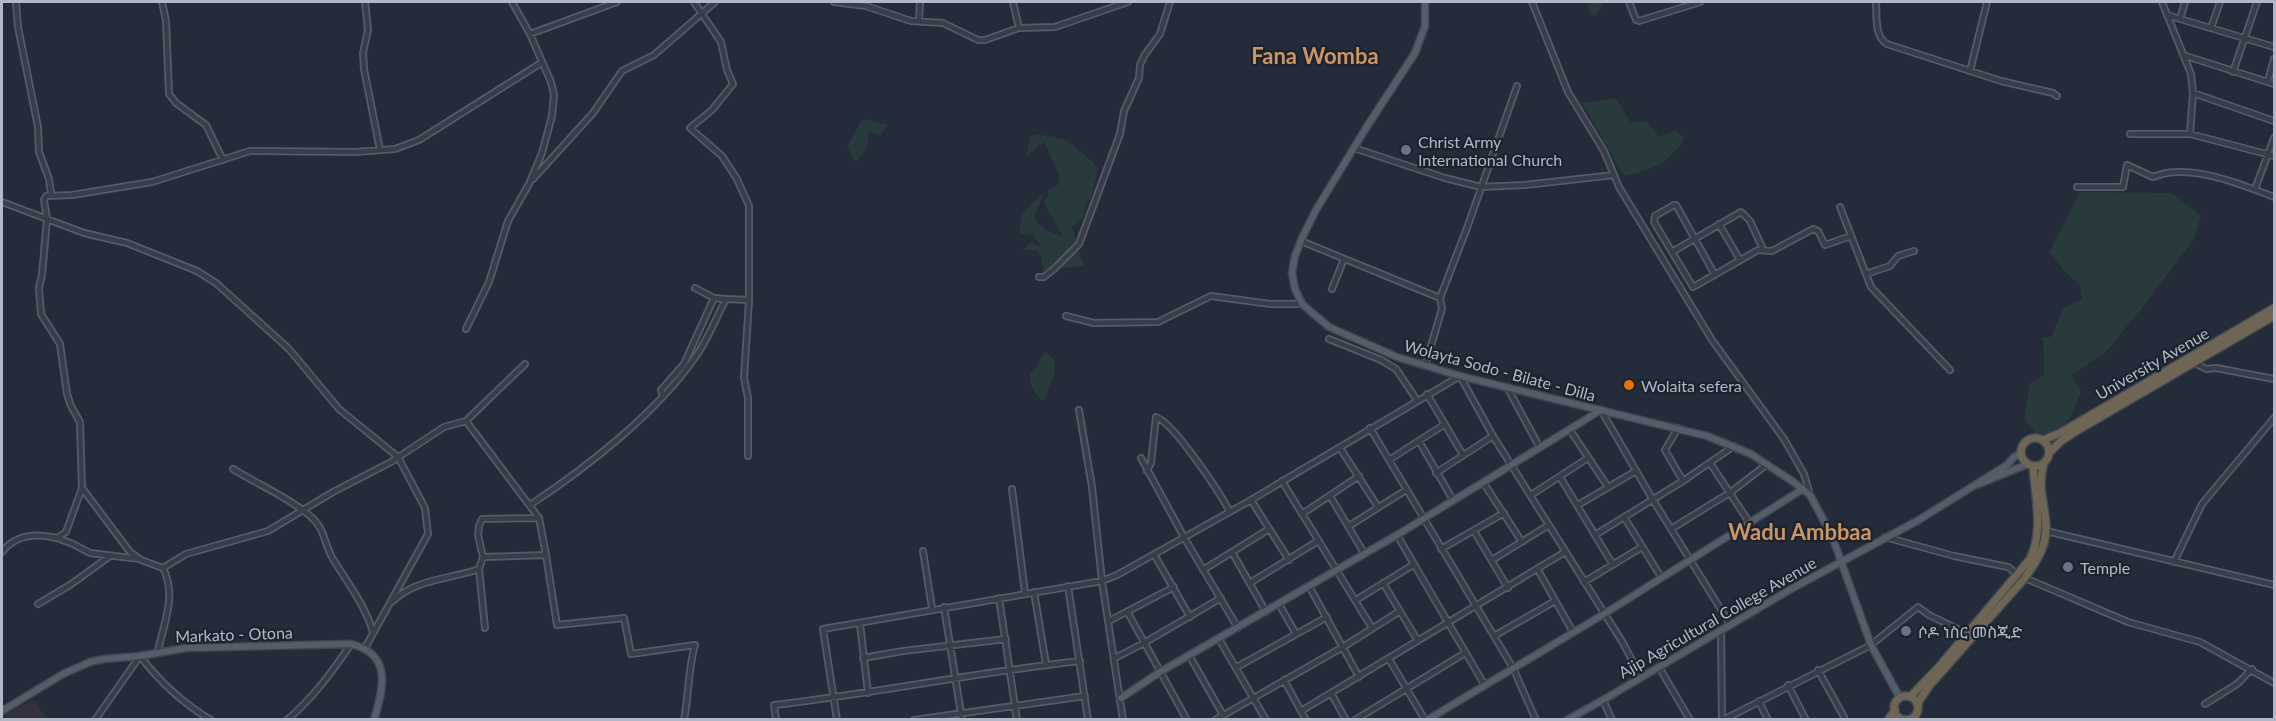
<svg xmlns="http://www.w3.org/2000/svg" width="2276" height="721" font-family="Lato,'Noto Sans Ethiopic',sans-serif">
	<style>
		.medical { fill: #33313d }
		.green { fill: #283a3b }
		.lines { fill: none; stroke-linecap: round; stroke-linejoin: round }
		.minor-casing { stroke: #555b67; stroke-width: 8 }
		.major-casing { stroke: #404752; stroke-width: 9 }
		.highway-casing { stroke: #424854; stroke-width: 10 }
		.minor { stroke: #373e49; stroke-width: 4.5 }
		.major { stroke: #555d69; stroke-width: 6 }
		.highway { stroke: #6e6554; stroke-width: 7 }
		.worship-dot { fill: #6b7280; stroke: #1c232e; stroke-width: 2 }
		.food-dot { fill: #e8710a; stroke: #1c232e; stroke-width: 2 }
		.labels { text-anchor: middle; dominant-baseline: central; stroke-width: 4.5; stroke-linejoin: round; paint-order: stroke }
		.poi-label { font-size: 16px; fill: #b2b8c5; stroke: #1c232e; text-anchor: start }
		.street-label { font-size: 16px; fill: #b2b8c5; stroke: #1c232e }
		.district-label { font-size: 22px; font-weight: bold; fill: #cb9666; stroke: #1c232e }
	</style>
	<rect width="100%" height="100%" fill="#232c38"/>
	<path class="medical" d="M33 700 47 718 46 719H9L4 715Z"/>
	<path class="green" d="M1592 2H1601L1603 5 1595 16 1590 13 1587 7Z
		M1615 98 1631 122 1647 121 1659 137 1675 130 1685 138C1669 163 1652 170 1624 176L1582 103Z
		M865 119 888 125 880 136 869 131 868 146 856 163 847 147 860 122Z
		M1037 134 1066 140 1092 161 1098 169 1091 197 1084 206 1085 215 1072 227 1084 266 1063 268 1060 259 1044 274 1041 257 1036 250H1023L1030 242 1041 246 1033 235 1020 233 1021 214 1044 192 1034 219 1044 229 1063 237C1058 225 1047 212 1044 201L1048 196V190L1059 184 1058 172 1044 142 1027 156 1030 137Z
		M2080 192 2171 193 2201 216 2194 239 2141 309 2107 351 2072 375 2081 392C2070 419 2069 432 2036 434L2024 419 2030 383 2044 374 2043 337H2051L2063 309 2082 299 2080 285 2065 272 2049 252Z
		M1046 352 1055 361 1054 376 1045 399 1041 400C1034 393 1028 383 1030 374 1040 367 1038 357 1046 352Z"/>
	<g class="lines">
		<defs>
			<path id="minor" d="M16 2 18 27 38 127 39 152 49 179 51 194
				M162 2 166 21 169 94 176 103 206 125 223 160
				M365 2 368 30 363 53 364 69 380 150
				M834 2 866 6 911 21 943 23 978 40H985L1019 28 1055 27 1128 2
				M1013 2 1019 28
				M1532 2 1568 92 1604 151 1619 187 1712 340 1784 439 1804 474 1810 495
				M1629 2 1636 20 1639 21 1700 2
				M1876 2C1877 16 1874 36 1887 44L2001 81 2053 93 2057 96
				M2162 2 2191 74 2193 93 2190 134 2274 156
				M2167 15 2274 47
				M2180 19 2185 2
				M919 21 920 2
				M2211 28 2220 2
				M530 34 617 2
				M2186 56 2274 84
				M1970 71 1987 2
				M2233 72 2257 2
				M2268 81 2274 59
				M2193 93 2274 121
				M2130 134H2190
				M1354 148 1445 178 1481 187 1525 185 1614 175
				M533 179 593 113 622 71 654 55 715 2
				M2077 187H2123L2127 165 2153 177C2187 162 2241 184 2274 197
				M2255 189 2274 138
				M2 202 84 233 127 243 197 271 216 283 289 349 339 409 398 457 425 508 428 534 365 648
				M1840 207 1871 287 1950 370
				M1719 224 1740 260
				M1301 241 1440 298 1442 309 1425 366
				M1672 252 1741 212 1750 221 1763 249
				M1866 274 1890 266 1898 256 1914 251
				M1715 275 1676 205H1674L1655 216 1654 222 1693 287 1695 286 1758 250 1772 251 1813 229 1818 231 1825 245 1851 236
				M1039 277H1044L1054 269 1079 244 1120 134 1124 111 1139 78 1140 65 1144 56 1160 34 1170 2
				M695 288 714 298 726 299
				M1332 289 1344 259
				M1440 298 1467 228 1517 86
				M1066 316 1094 323 1158 322 1211 296 1270 304H1302
				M466 329 489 282 508 221 529 184 542 153 552 116 554 95 551 82 530 34 512 2
				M1329 339 1381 360 1396 369 1417 400
				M2193 362 2206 369 2216 368 2274 379
				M1507 387 1540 448
				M1427 394 1463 455
				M663 396 661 390 684 364 714 298
				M1079 410 1092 487 1102 581 1123 720
				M1601 410 1653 500 1730 624
				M466 421 539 518 546 555
				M1370 428 1513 668 1536 720
				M1678 428 1665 450 1683 481
				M1570 430 1608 487
				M1419 441 1453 500
				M1340 448 1378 507
				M748 456V398L744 378 749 300
				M1141 458 1185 539 1238 628
				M1389 460 1445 424
				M1710 463 1749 522
				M233 469C257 484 288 497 309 515 326 529 323 542 333 559 347 582 365 605 373 632
				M1147 471 1151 463 1156 417C1174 423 1220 493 1230 512
				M1436 473 1493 436
				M1560 477 1613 565
				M1282 481 1372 628
				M1483 482 1522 542
				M1012 489 1025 593
				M1531 495 1588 458
				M1330 496 1364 553
				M1251 500 1289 560
				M530 505C586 468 658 412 696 356 708 339 716 318 726 299L749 300V206L737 179 722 156 690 128 712 110 733 84 727 70 721 42 694 2
				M1578 505 1636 471
				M1302 514 1359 476
				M1624 517 1661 577
				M1349 526 1406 490
				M1671 529 1731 492 1766 465
				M1474 531 1508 588
				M2046 531 2274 585
				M1397 535 1484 684
				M1595 535 1683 481 1734 446
				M1885 537 1954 556 2008 567 2017 574
				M57 538 73 544 90 553 139 559
				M1441 549 1504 513
				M923 551 932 608
				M2 552C15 535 36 533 57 538L66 532 82 488
				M1232 552 1266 612
				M1155 556 1190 617
				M483 557 546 555 557 625 624 618 631 654 695 645C688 669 689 694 684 720
				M1492 560 1549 525
				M2174 562 2202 504 2274 418
				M163 568 186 554 268 531 333 492 391 462 444 427 466 421 525 364
				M1203 570 1269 529
				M1538 570 1573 632
				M2025 578 2128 622 2200 642 2274 683
				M1584 582 1642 547
				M1250 583 1318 541
				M1383 583 1418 641
				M1068 586 1088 720
				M1309 586 1359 677
				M1034 592 1046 664
				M999 598 1017 720
				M1356 600 1413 565
				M393 601C415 579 451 579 479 569
				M38 604 70 585 110 556
				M1279 604 1296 634
				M944 607 962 720
				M1128 613 1187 720
				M1109 621 1174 587
				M860 624 868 693
				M485 628 479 569 483 557 478 535 479 526 482 519 539 518
				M1721 629 1722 720
				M1494 636 1555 601
				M1219 639 1266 720
				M158 651C164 623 177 595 163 568L141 560 130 552 82 488 80 422 71 406 67 394 60 344 41 314 39 288 42 275 47 219 44 200 46 196 72 195 152 182 250 151 355 152 395 149 419 140 541 63
				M1189 655 1223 715
				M863 658 903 651 1006 639
				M1115 658 1144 643 1221 598
				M1389 659 1425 720
				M1237 667 1327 617
				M1659 667 1690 720
				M1818 670 1844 717
				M1284 680 1306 720
				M1788 685 1806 720
				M1331 693 1346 720
				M1603 700 1612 720
				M1759 701 1768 720
				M2205 704 2237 684 2252 669
				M1301 711 1565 552
				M95 720 140 656C160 682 182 703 211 720
				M287 720C313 698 332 672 351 644
				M776 720 774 705C877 693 978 672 1080 661
				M837 720 823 629 1102 581 1117 575 1251 500 1460 376 1493 436 1623 643 1641 677
				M914 720 1085 696
				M1215 720 1343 647 1400 611
				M1355 720 1465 653
				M1723 720 1871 645 1918 607 1929 615 1968 634"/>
			<path id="major" d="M1425 2V26L1415 53 1366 128 1316 210 1302 238 1295 256 1292 273 1295 289 1302 304 1329 327 1397 357 1460 376 1707 436 1751 454 1792 481 1810 495 1832 536 1871 645 1900 698
				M1976 485 2028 464
				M1121 698 1160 672 1397 535 1601 410
				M2 711 63 674 90 662 104 659 140 656 186 648 351 644C392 654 384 687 374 720
				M1427 720 1604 614 1803 489
				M1567 720 1603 700 1791 589 1917 521 2007 465 2014 457 2021 453"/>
			<path id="highway" d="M2021 452a14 14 0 1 1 28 0a14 14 0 1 1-28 0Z
				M2043 440 2060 433 2274 308
				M2049 453 2061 441 2073 433 2274 316
				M1894 708a12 12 0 1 1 24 0a12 12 0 1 1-24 0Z
				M1910 697 1938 668 2030 559C2044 531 2035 496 2033 466
				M1918 706 1919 701 1930 685 2025 578C2033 566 2042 554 2045 539 2050 513 2035 492 2044 463
				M1888 720 1895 710"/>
		</defs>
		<use href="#minor" class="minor-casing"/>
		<use href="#major" class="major-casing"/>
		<use href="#highway" class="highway-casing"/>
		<use href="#minor" class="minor"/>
		<use href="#major" class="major"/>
		<use href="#highway" class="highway"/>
	</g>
	<g class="worship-dot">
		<circle cx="1406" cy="150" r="6"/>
		<circle cx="2068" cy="567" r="6"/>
		<circle cx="1906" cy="631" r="6"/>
	</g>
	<circle class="food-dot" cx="1629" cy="385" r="6"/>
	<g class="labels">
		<g class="poi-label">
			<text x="1418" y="141">Christ Army<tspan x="1418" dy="18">International Church</tspan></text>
			<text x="1641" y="385">Wolaita sefera</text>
			<text x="2080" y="567">Temple</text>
			<text x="1918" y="631">ሶዶ ነስር መስጂድ</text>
		</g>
		<g class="street-label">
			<text transform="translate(2152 363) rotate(-30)">University Avenue</text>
			<text transform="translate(1500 370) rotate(15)">Wolayta Sodo - Bilate - Dilla</text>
			<text transform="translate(1717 617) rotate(-30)">Ajip Agricultural College Avenue</text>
			<text transform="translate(234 634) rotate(-2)">Markato - Otona</text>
		</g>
		<g class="district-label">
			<text x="1315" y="55">Fana Womba</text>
			<text x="1800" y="531">Wadu Ambbaa</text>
		</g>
	</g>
	<rect width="2276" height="721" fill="none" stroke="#b2b8c5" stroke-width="6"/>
</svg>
